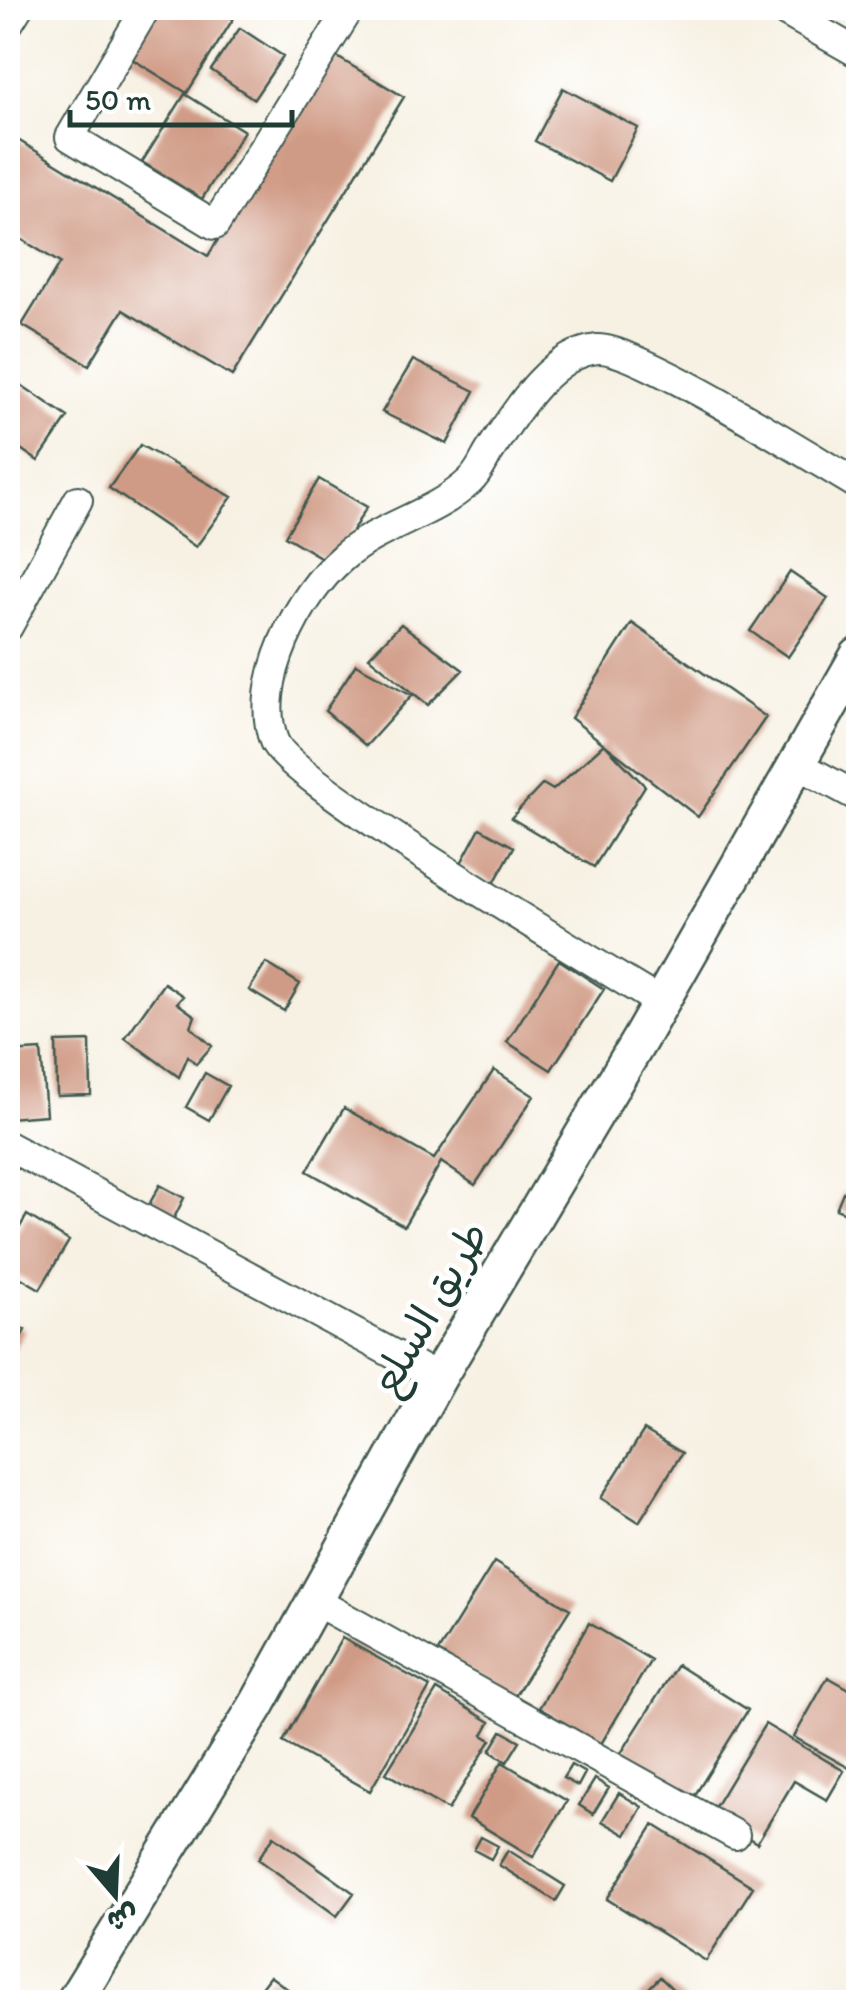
<svg xmlns="http://www.w3.org/2000/svg" width="866" height="2010" font-family="Itim,'Playpen Sans Arabic',sans-serif">
	<style>
		.building { fill: #d09b86 }
		.lines { fill: none; stroke-linecap: round; stroke-linejoin: round }
		.minor-casing { stroke: #3f584e; stroke-width: 32 }
		.tertiary-casing { stroke: #3f584e; stroke-width: 40 }
		.minor { stroke: #fff; stroke-width: 28 }
		.tertiary { stroke: #fff; stroke-width: 35 }
		.labels { text-anchor: middle; dominant-baseline: central; stroke-width: 9; stroke-linejoin: round; paint-order: stroke }
		.street-label { font-size: 42px; fill: #1f3d34; stroke: #fff }
	</style>
	<rect width="100%" height="100%" fill="#fff"/>
	<filter id="ink" filterUnits="userSpaceOnUse"><feTurbulence type="fractalNoise" baseFrequency=".01" numOctaves="2"/><feDisplacementMap in="SourceGraphic" scale="20" xChannelSelector="R" yChannelSelector="G"/><feConvolveMatrix kernelMatrix="1 2 1 2 8 2 1 2 1" color-interpolation-filters="sRGB"/></filter>
	<filter id="wash" filterUnits="userSpaceOnUse"><feTurbulence type="fractalNoise" baseFrequency=".0048" numOctaves="4" result="noise"/><feDisplacementMap in="SourceGraphic" scale="40" xChannelSelector="R" yChannelSelector="G"/><feGaussianBlur stdDeviation="2.25" result="paint"/><feColorMatrix in="noise" values="0 0 0 0 0 0 0 0 0 0 0 0 0 0 0 0 0 1.4 0 .05"/><feComposite in="paint" operator="in"/></filter>
	<g filter="url(#wash)">
		<rect width="100%" height="100%" fill="#f7f1e3"/>
		<g id="blocks">
			<path class="building" d="M153 8H240L187 93 124 54Z
				M240 28 283 56 254 99 211 70Z
				M332 54 404 97 232 376 123 310 89 365 22 325 60 263 8 231V134L208 256Z
				M563 88 638 128 610 181 535 141Z
				M185 94 244 131 202 199 142 162Z
				M413 360 475 391 447 444 382 412Z
				M8 376 68 417 38 461 8 440Z
				M140 445 232 497 196 547 109 488Z
				M319 479 367 507 332 564 285 536Z
				M790 572 828 598 788 657 750 631Z
				M632 623 766 717 698 817 604 744 645 786 594 867 511 818 543 784 553 790 604 744 571 718Z
				M401 624 463 670 428 705 369 657Z
				M356 664 412 695 366 746 325 711Z
				M480 828 514 847 494 883 460 865Z
				M559 960 604 989 551 1070 507 1042Z
				M266 963 300 984 284 1011 249 990Z
				M164 983 183 996 177 1003 195 1016 191 1027 212 1046 196 1064 188 1056 179 1077 125 1038Z
				M90 1041 91 1095 57 1096 56 1042Z
				M41 1050 46 1115 8 1118V1052Z
				M494 1070 534 1096 475 1185 441 1162 404 1226 307 1171 344 1108 434 1159Z
				M205 1073 228 1086 209 1120 186 1107Z
				M160 1185 184 1198 172 1222 147 1208Z
				M843 1192 858 1198V1218L836 1209Z
				M27 1215 69 1241 40 1289 8 1270V1247Z
				M8 1320 25 1330 8 1360Z
				M644 1430 682 1453 639 1522 601 1498Z
				M494 1562 570 1609 513 1699 438 1652Z
				M589 1623 651 1660 601 1744 539 1708Z
				M342 1638 430 1687 370 1791 283 1742Z
				M677 1665 748 1710 690 1803 618 1758Z
				M828 1677 858 1694V1754L851 1769 794 1737Z
				M437 1690 490 1722 483 1735 491 1740 448 1810 386 1773Z
				M765 1724 844 1771 827 1800 794 1781 757 1843 710 1815Z
				M502 1731 520 1741 507 1762 490 1751Z
				M502 1762 567 1801 533 1857 469 1818Z
				M571 1765 585 1773 578 1786 563 1778Z
				M595 1779 609 1788 593 1814 579 1805Z
				M619 1793 642 1807 626 1835 602 1821Z
				M654 1825 753 1887 706 1961 607 1899Z
				M274 1836 354 1893 337 1916 258 1859Z
				M481 1837 498 1846 491 1859 474 1850Z
				M508 1850 565 1886 556 1901 499 1865Z
				M270 1976 305 2002H250Z
				M660 1977 686 2002H635Z"/>
		</g>
	</g>
	<g filter="url(#ink)">
		<use href="#blocks" fill-opacity="0" stroke="#3f584e" stroke-width="2.5"/>
		<g class="lines">
			<defs>
				<path id="minor" d="M146 8 70 137 215 225 350 8
					M779 8 858 53
					M8 24 18 8
					M8 627 78 500
					M797 764 858 797
					M661 1003C603 967 290 782 274 741 252 683 299 595 342 558 379 525 433 516 470 481 480 472 484 459 491 449 515 413 550 353 598 349 637 347 815 460 858 485
					M8 1146 438 1378
					M315 1601 735 1835"/>
				<path id="tertiary" d="M74 2002 257 1705 438 1378 640 1039 858 656"/>
			</defs>
			<use href="#minor" class="minor-casing"/>
			<use href="#tertiary" class="tertiary-casing"/>
			<use href="#minor" class="minor"/>
			<use href="#tertiary" class="tertiary"/>
		</g>
	</g>
	<g class="labels">
		<g class="street-label">
			<text transform="translate(429 1308) rotate(-60)">طريق السلع</text>
		</g>
	</g>
	<rect width="866" height="2010" fill="none" stroke="#fff" stroke-width="40"/>
	<g transform="translate(115 1895) rotate(161)" stroke="#ffffff" stroke-width="8" paint-order="stroke">
	<path d="M0-8L18 38L0 25L-18 38Z" fill="#1f3d34"/>
	<text y="-15" font-size="28" font-weight="bold" text-anchor="middle" fill="#1f3d34">ش</text>
	</g>
	<path d="M70 110v15h222v-15" fill="none" stroke="#1f3d34" stroke-width="5"/>
	<text x="85" y="110" font-size="30" fill="#1f3d34" stroke="#ffffff" stroke-width="8" paint-order="stroke">50 m</text>
</svg>
